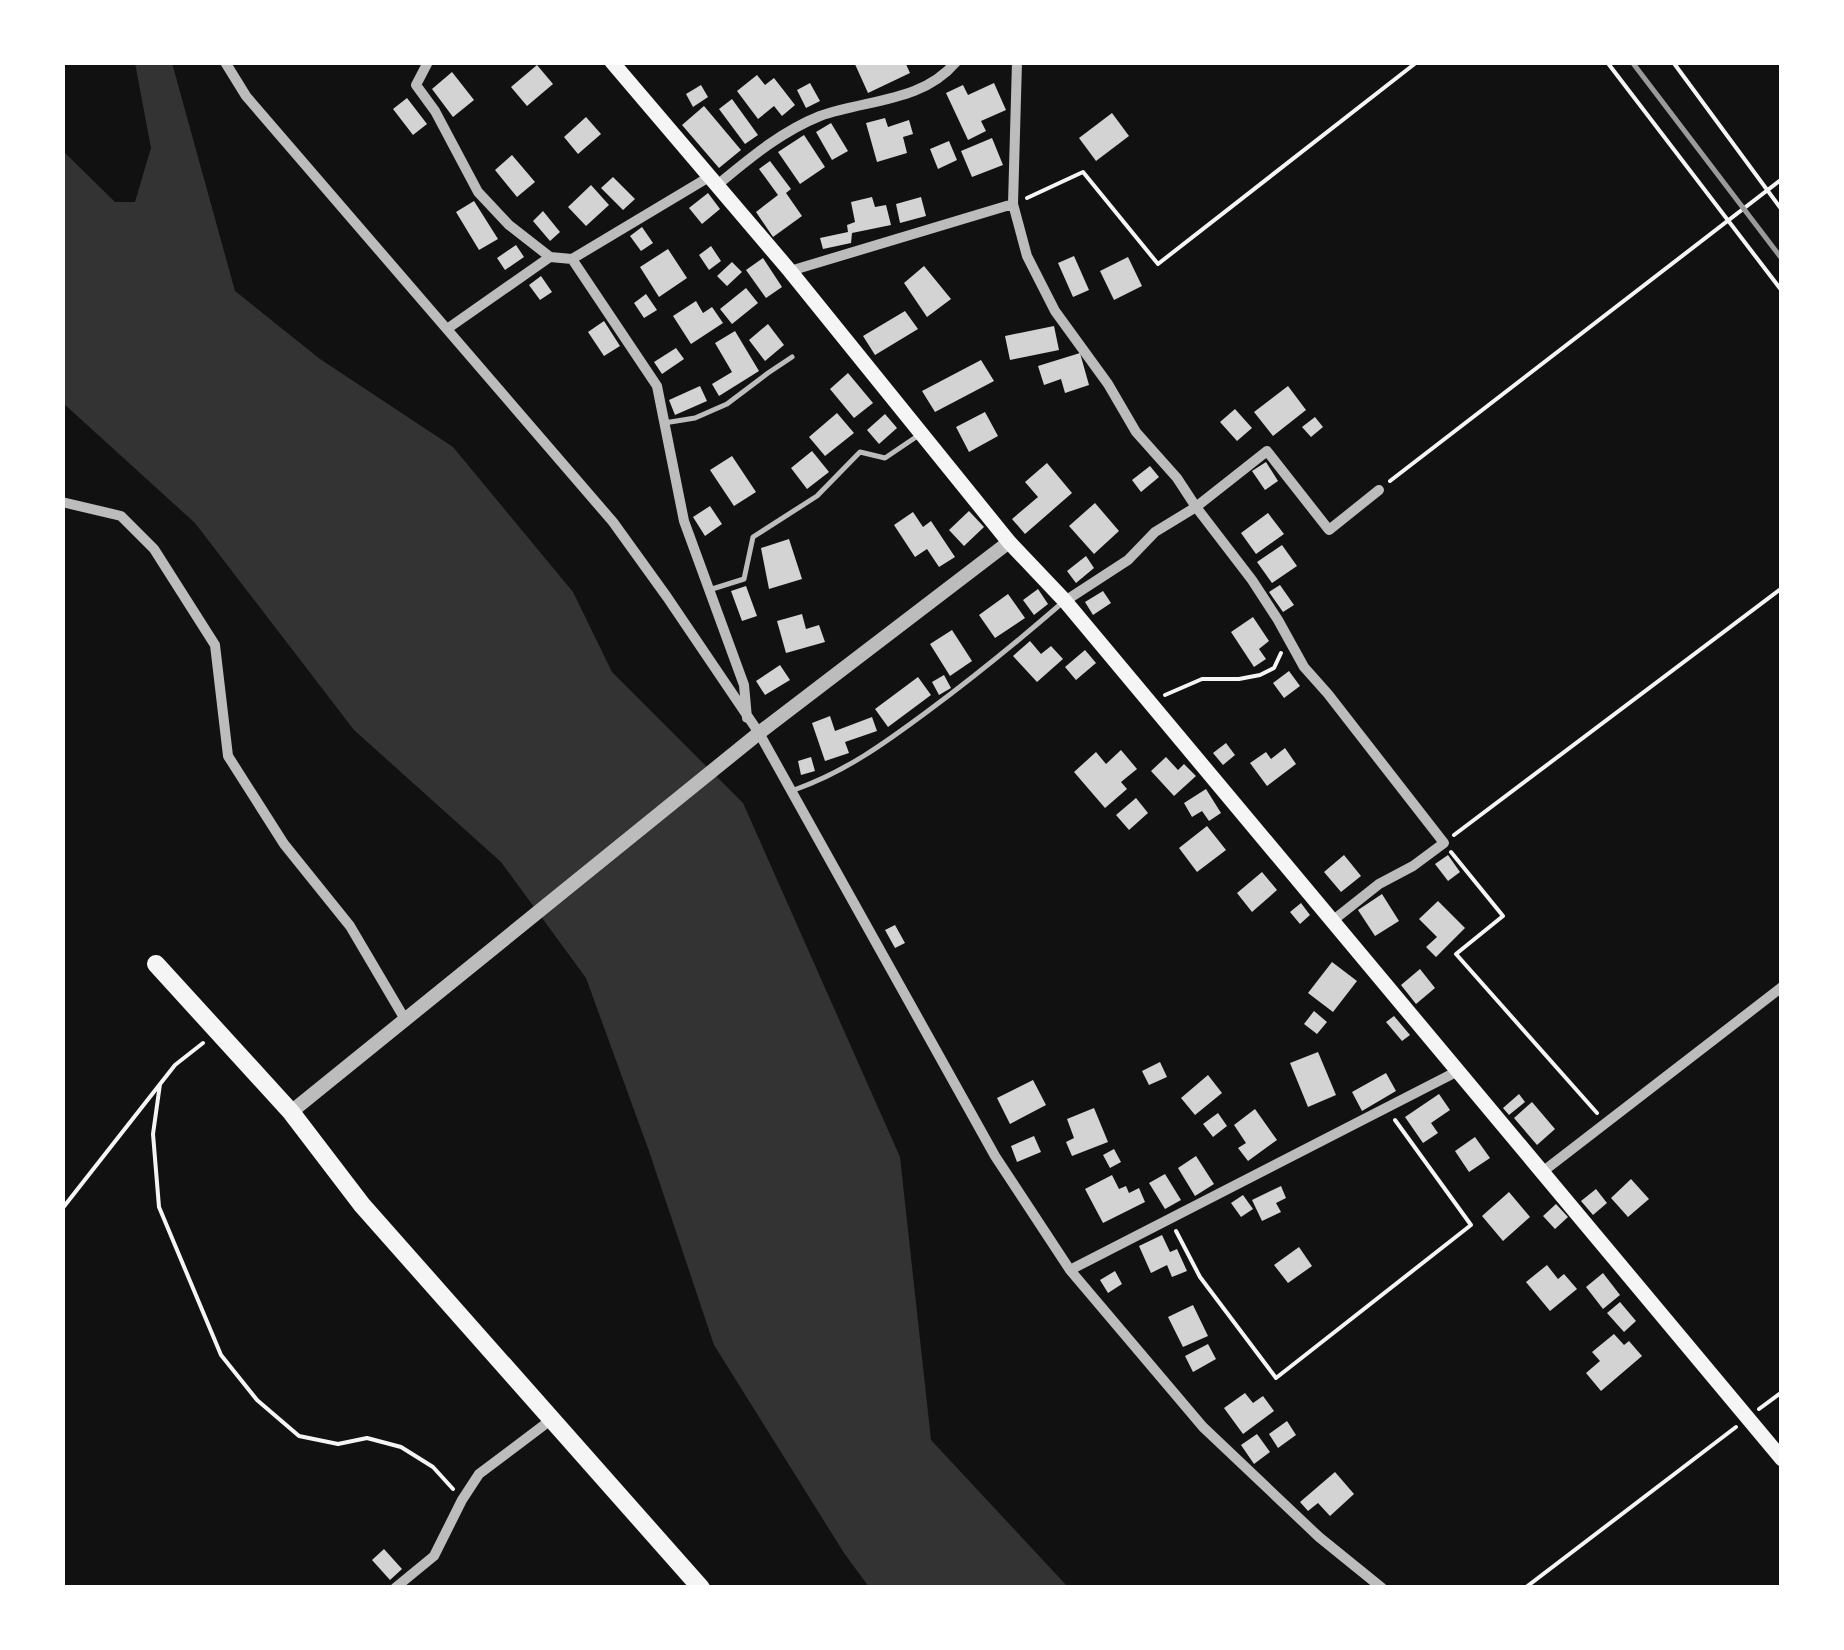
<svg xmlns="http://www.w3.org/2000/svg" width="1844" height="1650" font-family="'Fira Sans',sans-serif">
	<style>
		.water { fill: #333 }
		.building { fill: #d3d3d3 }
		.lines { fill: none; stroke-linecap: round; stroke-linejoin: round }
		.path { stroke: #f5f5f5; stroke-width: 4 }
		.service { stroke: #bcbcbc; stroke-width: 5 }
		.minor { stroke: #bcbcbc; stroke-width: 10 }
		.tertiary { stroke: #bcbcbc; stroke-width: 14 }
		.secondary { stroke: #f5f5f5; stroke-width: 15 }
		.trunk { stroke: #f5f5f5; stroke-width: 18 }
		.rail { stroke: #9a9a9a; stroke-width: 5 }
	</style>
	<rect width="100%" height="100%" fill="#111"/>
	<path class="water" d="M135 63H172L235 291 320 359 453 447 573 592 612 672 743 803 900 1157 931 1440 1068 1587H869L844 1553 714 1345 649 1151 586 978 501 862 354 730 195 523 63 403V151L115 202H135L151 148Z"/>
	<path class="building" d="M854 62H905L910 73 868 93Z
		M537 65 553 84 527 106 511 87Z
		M452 72 474 100 453 117 432 89Z
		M757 75 765 85 774 78 795 105 782 116 774 106 758 119 737 91Z
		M810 83 820 101 806 108 797 90Z
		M994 83 1006 110 981 121 986 131 968 140 946 93 963 85 968 95Z
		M701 85 708 97 693 107 686 94Z
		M407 98 427 124 413 135 393 109Z
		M732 99 758 135 745 144 719 109Z
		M704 106 741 150 719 168 682 125Z
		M1112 113 1129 136 1096 161 1079 138Z
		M586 117 601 134 578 154 564 137Z
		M885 118 888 127 909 120 913 134 903 137 907 153 877 162 866 123Z
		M831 123 848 151 832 160 816 132Z
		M804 135 825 167 800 184 778 152Z
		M992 138 1003 165 972 177 961 151Z
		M949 141 957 160 938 169 930 149Z
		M512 155 535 182 517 197 495 170Z
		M770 161 791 189 786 193 802 216 773 237 756 212 778 195 759 169Z
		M613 177 635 199 623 210 601 188Z
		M591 185 609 205 586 226 568 207Z
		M708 193 720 209 702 224 689 208Z
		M872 197 875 207 886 205 891 225 852 233 851 243 823 249 820 238 848 232 847 225 855 222 851 202Z
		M921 197 926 216 900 223 896 204Z
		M474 201 498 239 479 250 456 212Z
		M543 211 560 232 550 241 533 221Z
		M642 227 653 243 641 251 630 236Z
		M516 245 524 257 505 270 497 258Z
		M711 246 721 261 709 270 699 255Z
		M668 249 687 278 659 297 640 267Z
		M1074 256 1089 290 1073 297 1058 263Z
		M1128 257 1142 286 1114 300 1100 271Z
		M763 258 782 287 766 298 746 270Z
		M732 262 742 272 727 286 717 276Z
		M924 266 951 299 927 317 904 283Z
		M541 276 552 292 540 300 529 285Z
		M746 288 758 303 732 324 720 309Z
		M646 294 657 310 644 318 634 303Z
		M696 301 703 313 712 307 723 323 691 344 673 316Z
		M905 311 918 329 875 355 863 336Z
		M604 321 620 346 604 356 588 332Z
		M768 324 784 345 765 361 749 340Z
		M1054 326 1059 350 1010 360 1005 336Z
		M735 331 759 371 719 396 712 384 732 372 715 343Z
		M676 348 684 359 662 374 654 362Z
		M1080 353 1089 385 1065 393 1061 379 1044 385 1038 366Z
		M981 360 994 381 935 412 922 391Z
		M848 373 873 403 854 418 830 389Z
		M700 386 707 401 675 415 669 400Z
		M1288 386 1306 410 1273 436 1254 412Z
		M1235 409 1252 428 1237 441 1220 422Z
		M985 412 998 436 969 452 956 427Z
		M837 413 854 433 825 456 809 437Z
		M885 414 897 428 879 444 867 430Z
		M1315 417 1323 427 1311 437 1302 427Z
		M812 451 829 472 807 489 791 468Z
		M732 456 756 492 734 506 710 470Z
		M1266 462 1278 481 1265 490 1252 471Z
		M1047 463 1072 493 1025 534 1012 519 1038 497 1025 482Z
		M1150 466 1159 477 1141 492 1132 480Z
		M1095 503 1119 531 1094 554 1069 526Z
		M710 506 722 524 705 536 693 517Z
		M969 511 984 527 964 546 949 530Z
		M913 512 923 527 931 521 955 557 939 567 927 549 915 557 894 525Z
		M1268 513 1284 534 1256 554 1241 533Z
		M789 539 802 579 769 589 761 548Z
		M1282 545 1297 566 1272 583 1257 562Z
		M1086 556 1094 568 1076 583 1067 571Z
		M1280 585 1294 605 1283 612 1269 592Z
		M746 586 757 616 742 621 731 591Z
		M1038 589 1048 604 1034 615 1023 600Z
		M1103 591 1111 603 1093 615 1085 602Z
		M1008 594 1025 618 995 638 979 615Z
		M802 614 806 629 819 625 825 642 786 653 777 621Z
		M1253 617 1269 641 1259 649 1266 659 1254 667 1231 632Z
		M952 630 972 661 950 676 930 644Z
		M1030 641 1041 654 1051 646 1063 659 1037 682 1013 656Z
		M1085 650 1096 663 1076 680 1065 667Z
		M780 665 790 680 765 695 756 681Z
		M1289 671 1300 686 1284 698 1273 683Z
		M944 675 951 688 939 695 932 682Z
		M918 677 931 695 888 727 875 709Z
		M830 716 835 731 872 717 877 731 845 742 849 753 825 761 812 723Z
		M1226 743 1235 755 1223 765 1213 753Z
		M1285 748 1296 764 1267 786 1250 763 1266 752 1271 759Z
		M1121 750 1137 769 1121 782 1127 789 1105 808 1074 772 1096 752 1106 764Z
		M811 757 815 771 801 775 798 761Z
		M1166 757 1178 770 1184 764 1196 776 1174 796 1151 771Z
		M1206 789 1221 813 1209 821 1202 811 1192 817 1184 803Z
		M1136 798 1148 813 1129 830 1116 815Z
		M1207 826 1226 850 1197 872 1179 848Z
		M1344 855 1361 876 1341 892 1324 872Z
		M1448 855 1460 872 1448 881 1435 864Z
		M1262 872 1277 890 1252 912 1237 893Z
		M1382 894 1399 921 1375 936 1358 910Z
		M1438 901 1465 928 1436 957 1426 947 1437 937 1419 919Z
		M1301 903 1310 915 1300 924 1290 912Z
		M895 925 905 943 895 948 885 930Z
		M1332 962 1357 981 1333 1012 1308 993Z
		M1420 969 1435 988 1416 1004 1401 985Z
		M1314 1011 1327 1022 1317 1034 1304 1024Z
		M1394 1016 1410 1035 1402 1041 1386 1022Z
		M1318 1052 1336 1095 1308 1107 1290 1063Z
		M1160 1062 1167 1077 1149 1085 1142 1071Z
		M1386 1073 1396 1091 1362 1111 1352 1092Z
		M1208 1075 1222 1093 1195 1115 1181 1098Z
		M1033 1080 1046 1105 1010 1124 997 1098Z
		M1439 1094 1450 1110 1431 1123 1438 1133 1423 1143 1405 1117Z
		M1519 1094 1525 1102 1509 1115 1503 1108Z
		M1532 1102 1555 1129 1537 1145 1514 1118Z
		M1094 1108 1108 1142 1072 1156 1066 1142 1074 1138 1067 1119Z
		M1255 1109 1277 1140 1248 1161 1238 1148 1246 1143 1234 1125Z
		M1218 1113 1227 1126 1213 1137 1203 1124Z
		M1034 1136 1041 1152 1017 1162 1011 1146Z
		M1475 1137 1490 1158 1469 1172 1455 1151Z
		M1114 1149 1121 1162 1110 1168 1103 1155Z
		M1196 1156 1214 1184 1195 1196 1178 1168Z
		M1165 1174 1181 1200 1165 1209 1149 1183Z
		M1112 1175 1119 1189 1126 1186 1129 1193 1139 1188 1145 1202 1103 1223 1085 1189Z
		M1631 1179 1649 1199 1628 1217 1611 1198Z
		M1281 1186 1286 1198 1276 1203 1281 1212 1262 1221 1252 1200Z
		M1596 1189 1607 1203 1593 1215 1581 1201Z
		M1509 1192 1530 1217 1503 1241 1482 1216Z
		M1243 1195 1253 1209 1241 1217 1231 1203Z
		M1556 1204 1568 1217 1555 1229 1543 1216Z
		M1162 1235 1170 1252 1177 1249 1187 1271 1172 1277 1167 1265 1151 1273 1139 1246Z
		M1299 1247 1312 1266 1288 1283 1274 1265Z
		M1547 1265 1558 1279 1564 1274 1577 1289 1550 1311 1526 1282Z
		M1115 1271 1122 1284 1108 1293 1100 1280Z
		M1603 1273 1620 1295 1603 1309 1586 1287Z
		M1620 1302 1636 1321 1624 1332 1607 1313Z
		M1193 1305 1208 1336 1183 1347 1168 1317Z
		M1614 1334 1624 1345 1629 1341 1642 1356 1601 1391 1586 1373 1600 1361 1592 1352Z
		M1208 1344 1216 1359 1193 1372 1185 1356Z
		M1245 1393 1253 1403 1263 1396 1274 1411 1243 1434 1224 1408Z
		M1287 1421 1296 1435 1278 1448 1269 1434Z
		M1257 1434 1270 1452 1254 1464 1241 1445Z
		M1335 1472 1354 1494 1330 1516 1318 1503 1308 1511 1300 1502Z
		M384 1549 402 1569 390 1580 372 1560Z"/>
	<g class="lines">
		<path class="path" d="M1607 62 1782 291
			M1673 62 1782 210
			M1027 198 1083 172 1158 264 1417 62
			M1390 481 1782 179
			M1165 695 1202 679H1239L1260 675 1274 668 1281 653
			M1454 835 1782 588
			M1451 852 1503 916 1456 954 1597 1113
			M160 1084 153 1134 159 1207 221 1355 257 1400 299 1436 338 1444 367 1438 401 1447 433 1467 453 1489
			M62 1209 175 1065 203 1043
			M1176 1231 1200 1277 1276 1378 1471 1225 1395 1120
			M1759 1409 1782 1392
			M1525 1588 1736 1427"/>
		<path class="service" d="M664 423 695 418 727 404 768 373 792 357
			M709 590 744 579 753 537 817 496 860 452 885 458 919 435
			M794 790C845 772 885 743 928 711 974 677 1018 641 1062 603"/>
		<path class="minor" d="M225 62 246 96 613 522 667 597 759 733 995 1156 1070 1270 1203 1427 1319 1537 1382 1588
			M428 62 416 85 435 111 478 192 509 225 550 257
			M1017 62 1013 204 1027 256 1055 311 1108 384 1136 432 1177 478 1196 507 1252 580 1278 620 1304 667 1328 694 1444 843 1413 866 1379 884 1331 922
			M716 186C749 159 780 132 820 116 867 99 921 103 956 62
			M572 259 657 386 684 521 744 685 747 718
			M790 271 1013 204
			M447 329 550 257 572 259 709 177
			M62 502 121 516 154 549 215 645 228 756 284 844 350 926 406 1021
			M1065 601 1128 560 1155 532 1196 507 1267 451 1329 530 1379 490
			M1541 1173 1782 987
			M1070 1270 1456 1072
			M395 1588 434 1556 462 1500 479 1474 552 1419"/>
		<path class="tertiary" d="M291 1112 759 733 1009 542"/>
		<path class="secondary" d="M612 62 790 271 1009 542 1065 601 1782 1459"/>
		<path class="trunk" d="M156 964 291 1112 362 1205 701 1588"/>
		<path class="rail" d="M1632 62 1782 259"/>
	</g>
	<rect width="1844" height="1650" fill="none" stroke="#ffffff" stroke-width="130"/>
</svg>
